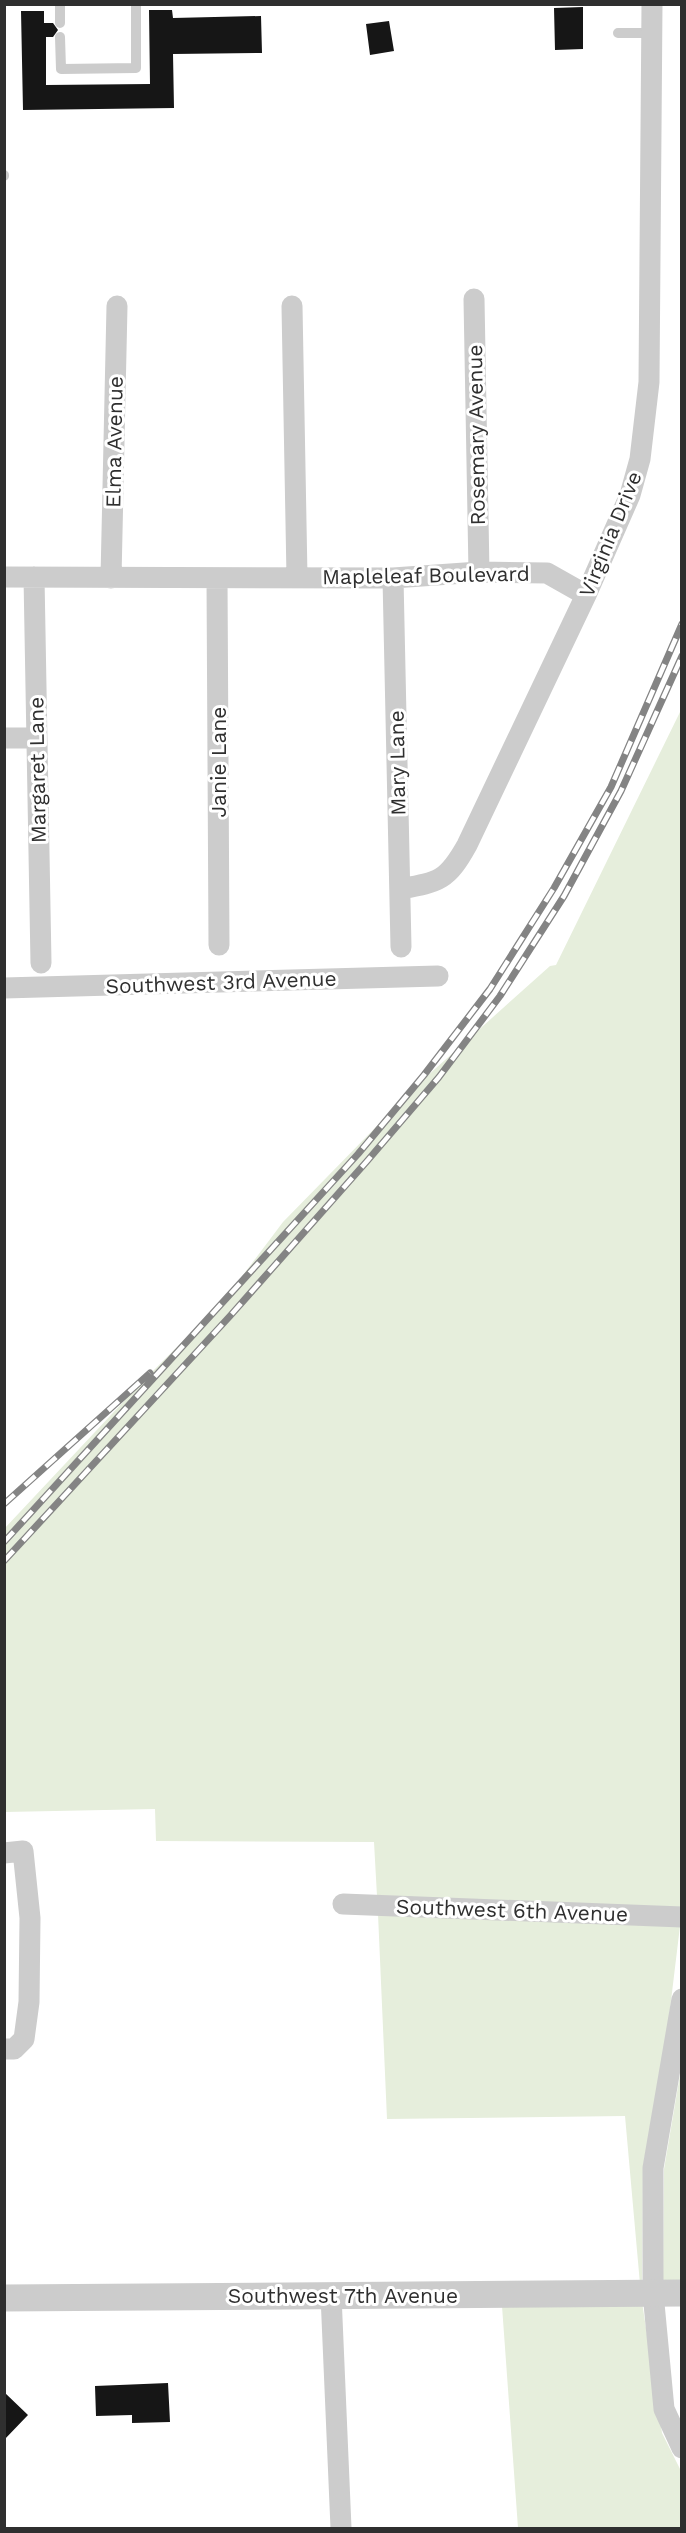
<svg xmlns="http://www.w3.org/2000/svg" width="686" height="2533" font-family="'Work Sans',sans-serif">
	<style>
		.green { fill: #e6eedc }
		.building { fill: #161616 }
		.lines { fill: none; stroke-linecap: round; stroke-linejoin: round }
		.service { stroke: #ccc; stroke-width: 10 }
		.minor { stroke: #ccc; stroke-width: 21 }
		.tertiary { stroke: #ccc; stroke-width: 27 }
		.rail-casing { stroke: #848484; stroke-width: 7 }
		.rail { stroke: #fff; stroke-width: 4.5; stroke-dasharray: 14; stroke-linecap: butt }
		.labels { text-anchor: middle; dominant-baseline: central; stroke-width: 6; stroke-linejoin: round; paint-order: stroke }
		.street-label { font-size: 21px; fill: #2f2f2f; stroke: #fff }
	</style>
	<rect width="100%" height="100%" fill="#fff"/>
	<path class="green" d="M681 710V1908L377 1896 374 1842 156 1841 155 1809 5 1812 4 1529 140 1384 225 1299 283 1222 416 1086 550 966 556 965Z
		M378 1914 680 1926 667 2034 643 2167 642 2284H640L625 2116 387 2119Z
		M681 2069V2284H663L664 2169Z
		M642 2302 662 2433 681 2471V2528H518L502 2306Z"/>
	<path class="building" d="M583 7V49L555 50 554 8Z
		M149 10H172L173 18 261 16 262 53 173 54 174 108 23 110 21 11H44V23H53L58 30 53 37H46V85L150 84Z
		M389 21 394 51 370 55 366 24Z
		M168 2383 170 2422 132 2423V2415L96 2416 95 2386Z
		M4 2392 28 2415 4 2440Z"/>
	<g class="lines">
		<path class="service" d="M60 23V4
			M618 33H652
			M60 37 61 69 136 68V4
			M4 175V176"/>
		<path class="minor" d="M474 299 479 572
			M292 306 297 577
			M4 577 393 578 479 572 547 573 586 595
			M34 577 41 963
			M111 578 117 306
			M217 578 219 945
			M393 578 401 947
			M4 738H35
			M400 889C439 882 447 881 467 845L586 595 630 495 640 459 649 382 652 4
			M4 988 438 976
			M4 1853 23 1851 30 1918 29 2002 24 2039 14 2049H4
			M343 1904 682 1917
			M682 1999 653 2168V2293L664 2409 682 2448
			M331 2295 341 2528"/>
		<path class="tertiary" d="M4 2298 682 2293"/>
		<defs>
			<path id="rail" d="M4 1504 150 1373
				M4 1542 358 1154 424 1075 490 989 554 888 611 787 682 624
				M4 1561 230 1316 368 1160 439 1077 500 996 564 896 621 791 682 656"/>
		</defs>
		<use href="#rail" class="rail-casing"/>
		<use href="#rail" class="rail"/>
	</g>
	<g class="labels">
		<g class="street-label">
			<text transform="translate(476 435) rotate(-91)">Rosemary Avenue</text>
			<text transform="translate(114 442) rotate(-89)">Elma Avenue</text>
			<text transform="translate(610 534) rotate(-68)">Virginia Drive</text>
			<text transform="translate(426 575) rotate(-1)">Mapleleaf Boulevard</text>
			<text transform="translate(218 762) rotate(-90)">Janie Lane</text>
			<text transform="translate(397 763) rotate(-91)">Mary Lane</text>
			<text transform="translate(37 770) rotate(-91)">Margaret Lane</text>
			<text transform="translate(221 982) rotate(-2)">Southwest 3rd Avenue</text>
			<text transform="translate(512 1910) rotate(2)">Southwest 6th Avenue</text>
			<text x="343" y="2295">Southwest 7th Avenue</text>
		</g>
	</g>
	<rect width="686" height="2533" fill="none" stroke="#2f2f2f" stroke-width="12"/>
</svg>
